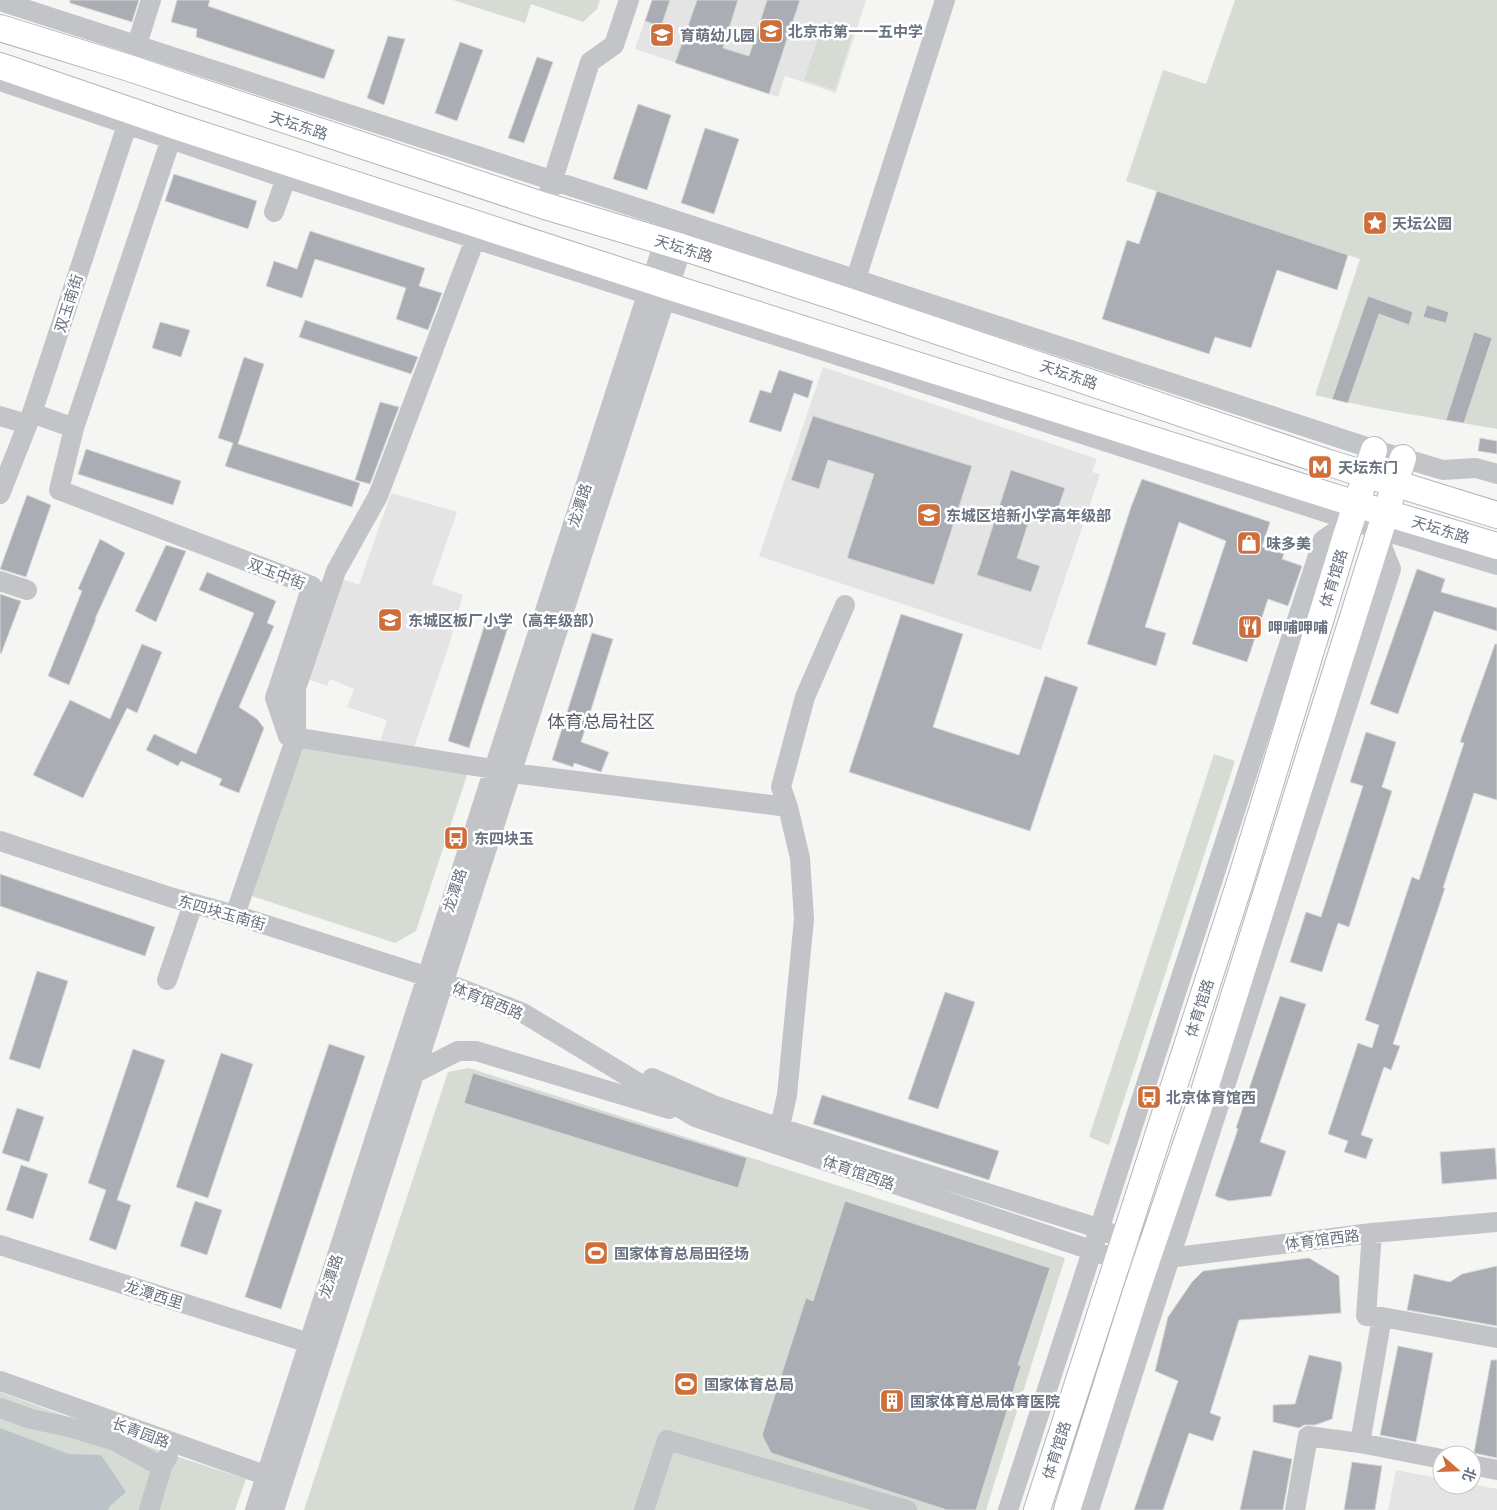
<svg xmlns="http://www.w3.org/2000/svg" width="1497" height="1510" font-family="'Noto Sans','Noto Sans SC',sans-serif">
	<style>
		.built { fill: #e3e4e3 }
		.green { fill: #d6dcd4 }
		.water { fill: #bbc3c8 }
		.building { fill: #aaaeb4; stroke: #d7d7d5 }
		.lines { fill: none; stroke-linecap: round; stroke-linejoin: round }
		.major-casing { stroke: #b3b6ba; stroke-width: 28 }
		.minor { stroke: #c2c4c7; stroke-width: 20 }
		.major { stroke: #fff; stroke-width: 26 }
		.labels { text-anchor: middle; dominant-baseline: central; stroke-width: 5; stroke-linejoin: round; paint-order: stroke }
		.poi-label { font-size: 15px; font-weight: bold; fill: #687280; stroke: #fff; text-anchor: start }
		.street-label { font-size: 15px; fill: #687280; stroke: #fff }
		.quarter-label { font-size: 18px; fill: #555c66; stroke: #fff }
	</style>
	<rect width="100%" height="100%" fill="#f5f5f3"/>
	<path class="built" d="M652 0H866L836 93 785 76 778 97 635 49Z
		M823 367 1097 459 1092 472 1100 474 1041 650 759 556Z
		M391 493 457 512 432 584 463 595 449 645 412 753 380 742 387 720 347 707 354 689 330 679 327 686 303 677 340 578 359 585Z
		M1396 1470 1442 1479V1485L1472 1484 1497 1489V1510H1388Z"/>
	<path class="green" d="M453 0H600L597 9 583 22 531 4 525 23Z
		M1235 0H1497V429C1436 418 1375 410 1315 395L1360 259 1126 181 1163 70 1206 84Z
		M824 20 854 30 835 90 804 80Z
		M304 745 468 772 416 931 395 943 246 894 296 753Z
		M1214 754 1235 761 1109 1145 1089 1137Z
		M469 1068 1065 1258 986 1510H304L448 1072Z
		M0 1392 169 1454 246 1479 235 1510H0Z"/>
	<path class="water" d="M0 1428 69 1454 101 1455 126 1492 110 1506 108 1510H0Z"/>
	<path class="building" d="M70 0H139L132 22 70 3Z
		M177 0H210L208 6 335 50 324 79 196 37 197 29 171 22Z
		M652 0H670L661 27 645 21Z
		M697 0H738L723 48 749 56 767 0H800L769 94 675 63Z
		M388 36 405 39 384 105 367 98Z
		M460 42 483 50 457 121 435 113Z
		M537 57 553 62 524 143 508 138Z
		M638 104 671 115 647 190 613 179Z
		M705 128 739 139 714 214 681 203Z
		M174 174 257 201 248 229 165 201Z
		M1157 191 1348 255 1337 290 1277 270 1251 348 1215 337 1209 354 1102 319 1127 240 1139 244Z
		M310 231 425 268 419 286 442 293 428 330 396 319 406 288 315 259 302 298 266 286 274 261 297 269Z
		M1368 296 1413 312 1409 325 1379 314 1348 403 1332 399Z
		M1427 305 1449 312 1446 323 1423 317Z
		M305 320 418 357 411 374 299 337Z
		M160 322 190 330 181 357 152 348Z
		M1474 332 1492 338 1464 423 1446 420Z
		M244 357 264 364 238 444 360 483 352 507 225 466 233 443 218 438Z
		M779 370 813 381 808 398 794 393 781 432 749 422 760 390 771 393Z
		M380 402 399 407 370 484 355 480Z
		M813 416 972 466 934 585 847 558 874 474 828 460 819 489 791 480Z
		M1480 438 1497 441V454L1478 451Z
		M86 449 181 481 173 505 78 474Z
		M1011 470 1065 488 1056 515 1033 508 1017 558 1040 566 1031 592 977 575Z
		M1142 479 1270 522 1262 547 1284 554 1282 559 1302 566 1288 606 1268 599 1247 662 1192 644 1226 541 1179 522 1145 627 1166 633 1156 666 1087 644 1131 507Z
		M27 495 51 505 26 577 0 569Z
		M100 539 125 553 95 619H96L69 685 48 676 82 591 78 589Z
		M166 545 186 551 156 622 135 611Z
		M1417 569 1445 579 1441 592 1497 608V631L1434 611 1398 714 1370 704Z
		M207 572 276 601 267 623 274 626 239 707 257 719 264 728 239 793 219 785 222 779 181 761 178 766 146 750 154 734 196 754 254 613 199 590Z
		M0 594 21 601 1 654 0 653Z
		M488 614 510 621 469 748 448 741Z
		M901 614 963 634 933 727 1019 755 1045 676 1078 687 1030 831 849 772Z
		M592 633 613 639 581 742 609 752 601 772 574 763 573 767 552 760Z
		M142 644 162 652 137 713 127 708 83 798 33 775 70 700 110 719Z
		M1495 644H1497V800L1474 793 1443 888H1445L1393 1044 1400 1046 1391 1070 1384 1067 1361 1135 1373 1139 1366 1159 1344 1152 1348 1141 1328 1134 1358 1043 1372 1048 1379 1025 1365 1020 1412 877 1419 880 1464 743 1460 742Z
		M1366 732 1396 742 1382 787 1392 791 1349 927 1338 923 1322 972 1290 962 1306 912 1321 917 1363 786 1350 782Z
		M0 874 155 927 145 956 0 906Z
		M37 971 68 981 40 1069 9 1059Z
		M945 992 975 1002 938 1109 908 1099Z
		M1280 996 1306 1004 1260 1142 1286 1151 1271 1196 1229 1201 1215 1196 1238 1129 1236 1128Z
		M329 1044 365 1056 281 1309 245 1297Z
		M133 1049 165 1060 117 1200 131 1205 116 1250 89 1240 106 1190 88 1183Z
		M221 1053 253 1064 208 1198 176 1187Z
		M473 1073 747 1158 738 1188 464 1103Z
		M822 1095 999 1151 989 1180 813 1124Z
		M17 1108 44 1117 29 1162 2 1153Z
		M1495 1148 1497 1179 1442 1184 1440 1152Z
		M21 1165 48 1174 33 1219 6 1210Z
		M195 1201 222 1210 207 1255 180 1246Z
		M845 1201 1050 1268 1018 1365 1021 1366 976 1510H947L771 1453 762 1435 806 1298 813 1301Z
		M1309 1258 1339 1276 1341 1313 1239 1320 1210 1413 1221 1417 1213 1441 1189 1433 1163 1510H1134L1178 1381 1155 1371 1168 1317 1192 1282 1203 1271Z
		M1497 1266V1326L1407 1310 1414 1274 1450 1282 1462 1274Z
		M1398 1346 1433 1353 1416 1442 1380 1435Z
		M1309 1355 1341 1362 1342 1368 1332 1419 1315 1425H1304L1299 1428 1273 1422V1405L1295 1404Z
		M1491 1360H1497V1458L1474 1453Z
		M1253 1450 1292 1459 1283 1510H1240Z
		M1352 1462 1382 1466 1375 1510H1344Z"/>
	<g class="lines">
		<defs>
			<path id="major" d="M0 28 129 68 545 206 682 247 848 301 1329 463 1497 515
				M0 66 175 126 670 287 1356 504 1497 546
				M1037 1510 1241 879 1346 536 1374 450
				M1067 1510 1136 1292 1202 1098 1403 458"/>
		</defs>
		<use href="#major" class="major-casing"/>
		<path class="minor" d="M0 1 650 212 1379 451 1443 470 1476 468 1497 474
			M133 57 151 0
			M0 81 270 173 1381 530 1497 565
			M549 192 590 62 614 45 629 0
			M274 212 286 178
			M852 291 945 0
			M32 413 74 428 59 490 312 586 275 698 288 736 493 769
			M0 416 27 424
			M74 428 175 127
			M0 494 32 413 131 113
			M0 581 27 590
			M512 773 788 807
			M0 841 173 898 235 915 444 982 523 1013 695 1117 1118 1259 1148 1260 1168 1258 1372 1233 1497 1222
			M235 915 296 737V688L336 571 378 496 480 226
			M167 980 193 904
			M415 1073 458 1051H476L669 1109
			M652 1078 713 1105 780 1128 1098 1228 1124 1239 1135 1248
			M777 1139 787 1095 804 919 800 858 788 807 781 787 805 697 845 605
			M1372 1233 1366 1316 1382 1317 1497 1338
			M0 1245 309 1343
			M0 1381 279 1480
			M0 1408 31 1419 69 1427 115 1441 162 1467
			M1360 1443 1382 1317
			M1472 1465 1497 1470
			M149 1510 162 1467 168 1456
			M255 1510 664 242
			M274 1510 474 888 682 247
			M644 1510 667 1440 907 1510
			M1008 1510 1323 540 1351 521
			M1089 1510 1391 569 1383 549 1381 530
			M1295 1510 1308 1436 1360 1443 1442 1459"/>
		<use href="#major" class="major"/>
	</g>
	<defs>
		<symbol id="school-square" viewBox="-11 -11 22 22"><rect x="-9" y="-9" width="18" height="18" rx="4" fill="#ce6e3a" stroke="#fff"/><path d="M0-5L7-2L0 1L-7-2ZM-4 1L0 2.5L4 1V4Q0 6-4 4Z" fill="#fff"/></symbol>
		<symbol id="sight-square" viewBox="-11 -11 22 22"><rect x="-9" y="-9" width="18" height="18" rx="4" fill="#ce6e3a" stroke="#fff"/><path d="M0-6L1.8-2.2L6-1.7L2.9 1.2L3.7 5.4L0 3.3L-3.7 5.4L-2.9 1.2L-6-1.7L-1.8-2.2Z" fill="#fff"/></symbol>
		<symbol id="metro-square" viewBox="-11 -11 22 22"><rect x="-9" y="-9" width="18" height="18" rx="4" fill="#ce6e3a" stroke="#fff"/><path d="M-5.5 5V-5H-3L0 0L3-5H5.5V5H3V-.5L0 4L-3-.5V5Z" fill="#fff"/></symbol>
		<symbol id="shop-square" viewBox="-11 -11 22 22"><rect x="-9" y="-9" width="18" height="18" rx="4" fill="#ce6e3a" stroke="#fff"/><path d="M-5-2.5h2.3a2.7 3.5 0 0 1 5.4 0H5L5.5 6h-11ZM-1.5-2.5h3a1.5 2.3 0 0 0-3 0Z" fill="#fff"/></symbol>
		<symbol id="restaurant-square" viewBox="-11 -11 22 22"><rect x="-9" y="-9" width="18" height="18" rx="4" fill="#ce6e3a" stroke="#fff"/><path d="M-5-6h1v4h1v-4h1v4h1v-4h1v5L-1.5 .5V6h-2V.5L-5-1ZM5-6V6H3V1.5H1.5Q1.5-4 5-6Z" fill="#fff"/></symbol>
		<symbol id="bus-square" viewBox="-11 -11 22 22"><rect x="-9" y="-9" width="18" height="18" rx="4" fill="#ce6e3a" stroke="#fff"/><path d="M-5-6H5V4H4V6H2V4H-2V6H-4V4H-5ZM-3.5-4V0h7V-4ZM-3.5 1.2v1.5H-2V1.2ZM2 1.2v1.5H3.5V1.2Z" fill="#fff"/></symbol>
		<symbol id="stadium-square" viewBox="-11 -11 22 22"><rect x="-9" y="-9" width="18" height="18" rx="4" fill="#ce6e3a" stroke="#fff"/><path d="M0-5a6.5 5 0 1 0 0 10a6.5 5 0 1 0 0-10ZM-3.5-1.8h7v3.6h-7Z" fill="#fff"/></symbol>
		<symbol id="building-square" viewBox="-11 -11 22 22"><rect x="-9" y="-9" width="18" height="18" rx="4" fill="#ce6e3a" stroke="#fff"/><path d="M-4-6H4V6H1V3H-1V6H-4ZM-2.5-4.3h1.7v1.8h-1.7ZM.8-4.3h1.7v1.8H.8ZM-2.5-1h1.7V.8h-1.7ZM.8-1h1.7V.8H.8Z" fill="#fff"/></symbol>
	</defs>
	<g fill-rule="evenodd">
		<use href="#school-square" x="757" y="17" width="28" height="28"/>
		<use href="#school-square" x="648" y="21" width="28" height="28"/>
		<use href="#sight-square" x="1361" y="209" width="28" height="28"/>
		<use href="#metro-square" x="1306" y="453" width="28" height="28"/>
		<use href="#school-square" x="915" y="501" width="28" height="28"/>
		<use href="#shop-square" x="1235" y="529" width="28" height="28"/>
		<use href="#school-square" x="376" y="606" width="28" height="28"/>
		<use href="#restaurant-square" x="1236" y="613" width="28" height="28"/>
		<use href="#bus-square" x="442" y="824" width="28" height="28"/>
		<use href="#bus-square" x="1135" y="1083" width="28" height="28"/>
		<use href="#stadium-square" x="582" y="1239" width="28" height="28"/>
		<use href="#stadium-square" x="672" y="1370" width="28" height="28"/>
		<use href="#building-square" x="878" y="1387" width="28" height="28"/>
	</g>
	<g class="labels">
		<g class="poi-label">
			<text x="788" y="31">北京市第一一五中学</text>
			<text x="680" y="35">育萌幼儿园</text>
			<text x="1392" y="223">天坛公园</text>
			<text x="1338" y="467">天坛东门</text>
			<text x="946" y="515">东城区培新小学高年级部</text>
			<text x="1266" y="543">味多美</text>
			<text x="408" y="620">东城区板厂小学（高年级部）</text>
			<text x="1268" y="627">呷哺呷哺</text>
			<text x="474" y="838">东四块玉</text>
			<text x="1166" y="1097">北京体育馆西</text>
			<text x="614" y="1253">国家体育总局田径场</text>
			<text x="704" y="1384">国家体育总局</text>
			<text x="910" y="1401">国家体育总局体育医院</text>
		</g>
		<g class="street-label">
			<text transform="translate(299 125) rotate(18)">天坛东路</text>
			<text transform="translate(684 248) rotate(17)">天坛东路</text>
			<text transform="translate(68 303) rotate(-72)">双玉南街</text>
			<text transform="translate(1069 374) rotate(19)">天坛东路</text>
			<text transform="translate(579 505) rotate(-72)">龙潭路</text>
			<text transform="translate(1441 529) rotate(17)">天坛东路</text>
			<text transform="translate(277 573) rotate(21)">双玉中街</text>
			<text transform="translate(1333 578) rotate(-73)">体育馆路</text>
			<text transform="translate(454 890) rotate(-72)">龙潭路</text>
			<text transform="translate(222 912) rotate(16)">东四块玉南街</text>
			<text transform="translate(488 1000) rotate(22)">体育馆西路</text>
			<text transform="translate(1199 1008) rotate(-72)">体育馆路</text>
			<text transform="translate(859 1172) rotate(19)">体育馆西路</text>
			<text transform="translate(1322 1239) rotate(-7)">体育馆西路</text>
			<text transform="translate(330 1276) rotate(-72)">龙潭路</text>
			<text transform="translate(154 1294) rotate(18)">龙潭西里</text>
			<text transform="translate(141 1432) rotate(20)">长青园路</text>
			<text transform="translate(1056 1450) rotate(-72)">体育馆路</text>
		</g>
		<g class="quarter-label">
			<text x="601" y="721">体育总局社区</text>
		</g>
	</g>
	<g transform="translate(1457 1470) rotate(110)"><circle r="24" fill="#ffffff" stroke="#c3c7cc"/>
	<path d="M0-4L9 19L0 12L-9 19Z" fill="#ce6e3a"/>
	<text y="-8" font-size="14" font-weight="bold" text-anchor="middle" fill="#687280">北</text>
	</g>
</svg>
